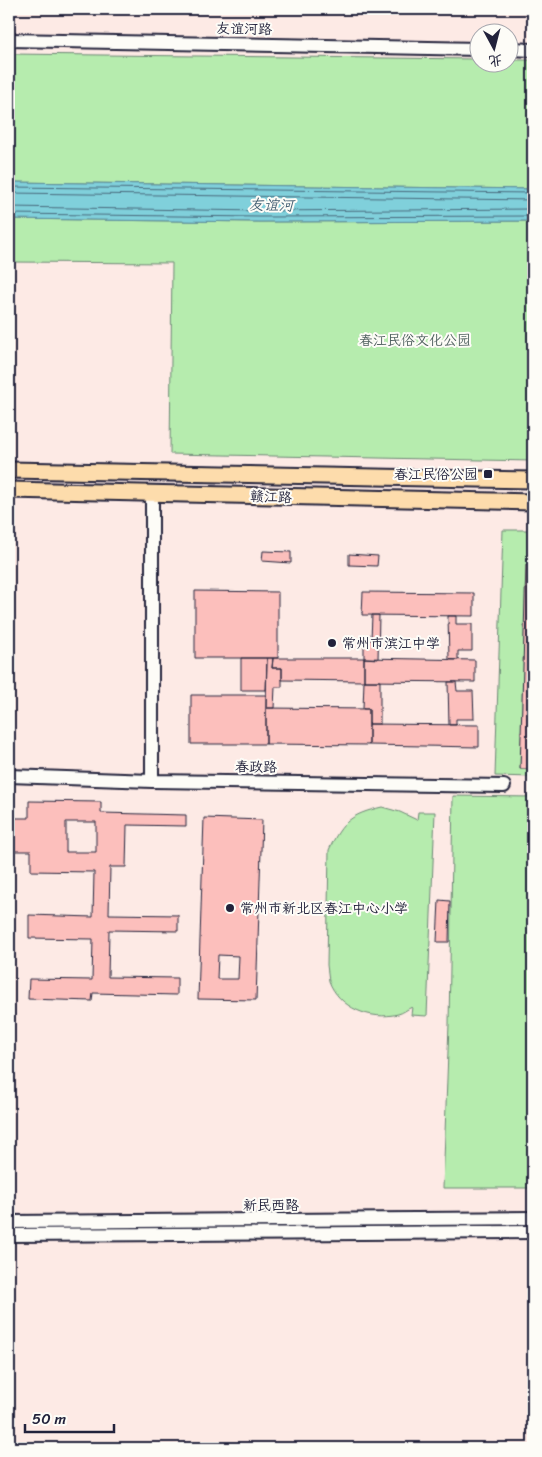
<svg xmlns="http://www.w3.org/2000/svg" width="542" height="1457" font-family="Sriracha,'LXGW WenKai TC',sans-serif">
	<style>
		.green { fill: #b6ecae; stroke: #6c8774 }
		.water { fill: #80d0db; stroke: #5a8a9b }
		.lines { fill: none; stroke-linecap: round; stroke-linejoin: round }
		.shore { stroke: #48687b; stroke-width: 1 }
		.building { fill: #fcbfbc; stroke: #22223b; fill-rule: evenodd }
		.minor-casing { stroke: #22223b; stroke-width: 16 }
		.major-casing { stroke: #22223b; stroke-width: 19 }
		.minor { stroke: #fdfcf7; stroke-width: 12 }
		.major { stroke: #fddcac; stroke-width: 15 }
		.poi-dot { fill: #22223b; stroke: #fdfcf7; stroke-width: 2 }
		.labels { text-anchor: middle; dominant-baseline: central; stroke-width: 4; stroke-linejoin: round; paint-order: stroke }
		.street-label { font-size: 14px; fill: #22223b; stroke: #fdfcf7 }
		.park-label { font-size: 14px; fill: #4e5f5e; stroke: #fdfcf7 }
		.poi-label { font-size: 14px; fill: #22223b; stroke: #fdfcf7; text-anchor: start }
		.water-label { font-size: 15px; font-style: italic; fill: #435f73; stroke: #fdfcf7 }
	</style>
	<rect width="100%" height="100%" fill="#fdeae5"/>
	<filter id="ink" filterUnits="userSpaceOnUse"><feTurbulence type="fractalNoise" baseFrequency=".02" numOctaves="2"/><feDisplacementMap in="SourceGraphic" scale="10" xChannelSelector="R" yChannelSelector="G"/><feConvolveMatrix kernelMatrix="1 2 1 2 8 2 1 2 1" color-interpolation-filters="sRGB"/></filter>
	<g filter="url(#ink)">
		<path class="green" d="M9 54 479 59 480 62H510V60H533V189L9 182Z
			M9 219 260 222 533 221V461L170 454 172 263 9 262Z
			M503 530H533V777L495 776Z
			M453 796 533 797V1188H443L449 1024Z
			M382 807 400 812 417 820 418 812H435L427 1016 411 1015 412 1007C407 1009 403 1013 398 1014 371 1021 339 1008 329 981 328 976 328 970 327 965L329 850C342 821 352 814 382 807Z"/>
		<path class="water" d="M9 182 533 189V221L260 222 9 219Z"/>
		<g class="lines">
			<path class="shore" d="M9 187 533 193
				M9 193 533 200
				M9 207 260 211 533 209
				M9 214 260 217 533 216"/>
		</g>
		<path class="building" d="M263 551 291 552V563L262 561Z
			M349 554 378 556 377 566 349 565Z
			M526 565 533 566V769H520Z
			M195 591 278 592V658H195Z
			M363 592 474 593V616L362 615Z
			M372 615H379L378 659 364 658V640H371Z
			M448 616H456V624H472V651H458V660H449Z
			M241 658H267L266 690H241Z
			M267 658H273L272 668H282V687H275L274 708H266Z
			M273 658H364V681L282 680V668H272Z
			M364 658 475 660V682L364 681Z
			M364 681H380V724H369V709H363Z
			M448 682H456L457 691H473L474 719H456V725H449Z
			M191 695H266V744H191Z
			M266 708 369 709V745L266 744Z
			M369 724 479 725V747L369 745Z
			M29 801 101 802V813L186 815V826L127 825 126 867H110L109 914 178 915V931L109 930 108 977 177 978V995L93 993 92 1001 28 999 29 979 92 980 93 939 29 938V915L93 917 94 872 31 871V851H9V818H29ZM66 822H96V852H66Z
			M204 818 262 820 256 1000 198 999ZM218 955 239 956 238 979H217Z
			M439 900 450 901 449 942H437Z"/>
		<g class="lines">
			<defs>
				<path id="minor" d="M9 40 480 49
					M510 49 533 50
					M9 776 152 781 504 786
					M152 781V493
					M9 1222 533 1218
					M9 1235 533 1232"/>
				<path id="major" d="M9 470 533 480
					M9 490 533 502"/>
			</defs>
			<use href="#minor" class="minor-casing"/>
			<use href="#major" class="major-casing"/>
			<use href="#minor" class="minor"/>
			<use href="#major" class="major"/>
		</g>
	</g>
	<g class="poi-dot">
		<rect x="483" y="469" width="10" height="10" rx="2.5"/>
		<circle cx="332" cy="643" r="5"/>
		<circle cx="230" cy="908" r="5"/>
	</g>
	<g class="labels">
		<g class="street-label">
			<text transform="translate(244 29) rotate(1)">友谊河路</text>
			<text transform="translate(271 497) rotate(2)">赣江路</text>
			<text transform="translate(256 767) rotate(1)">春政路</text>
			<text x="271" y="1205">新民西路</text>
		</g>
		<g class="park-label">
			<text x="415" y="340">春江民俗文化公园</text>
		</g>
		<g class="poi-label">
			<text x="478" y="474" text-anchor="end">春江民俗公园</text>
			<text x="342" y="643">常州市滨江中学</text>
			<text x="240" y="908">常州市新北区春江中心小学</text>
		</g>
		<g class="water-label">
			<text transform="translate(271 205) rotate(1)">友谊河</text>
		</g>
	</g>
	<rect width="542" height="1457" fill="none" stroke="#fdfcf7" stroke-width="30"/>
	<rect x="15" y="15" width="512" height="1427" fill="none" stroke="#22223b" stroke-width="2" filter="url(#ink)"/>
	<g transform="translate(494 48) rotate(173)"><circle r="24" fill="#fdfcf7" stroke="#a5a5ac"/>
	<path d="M0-4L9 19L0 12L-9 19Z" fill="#22223b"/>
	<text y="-8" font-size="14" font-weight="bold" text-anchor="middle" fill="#22223b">北</text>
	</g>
	<path d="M25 1424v8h89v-8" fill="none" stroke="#22223b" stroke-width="2.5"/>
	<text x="32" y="1424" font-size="15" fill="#22223b" stroke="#fdfcf7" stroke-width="4" paint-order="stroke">50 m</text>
</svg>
